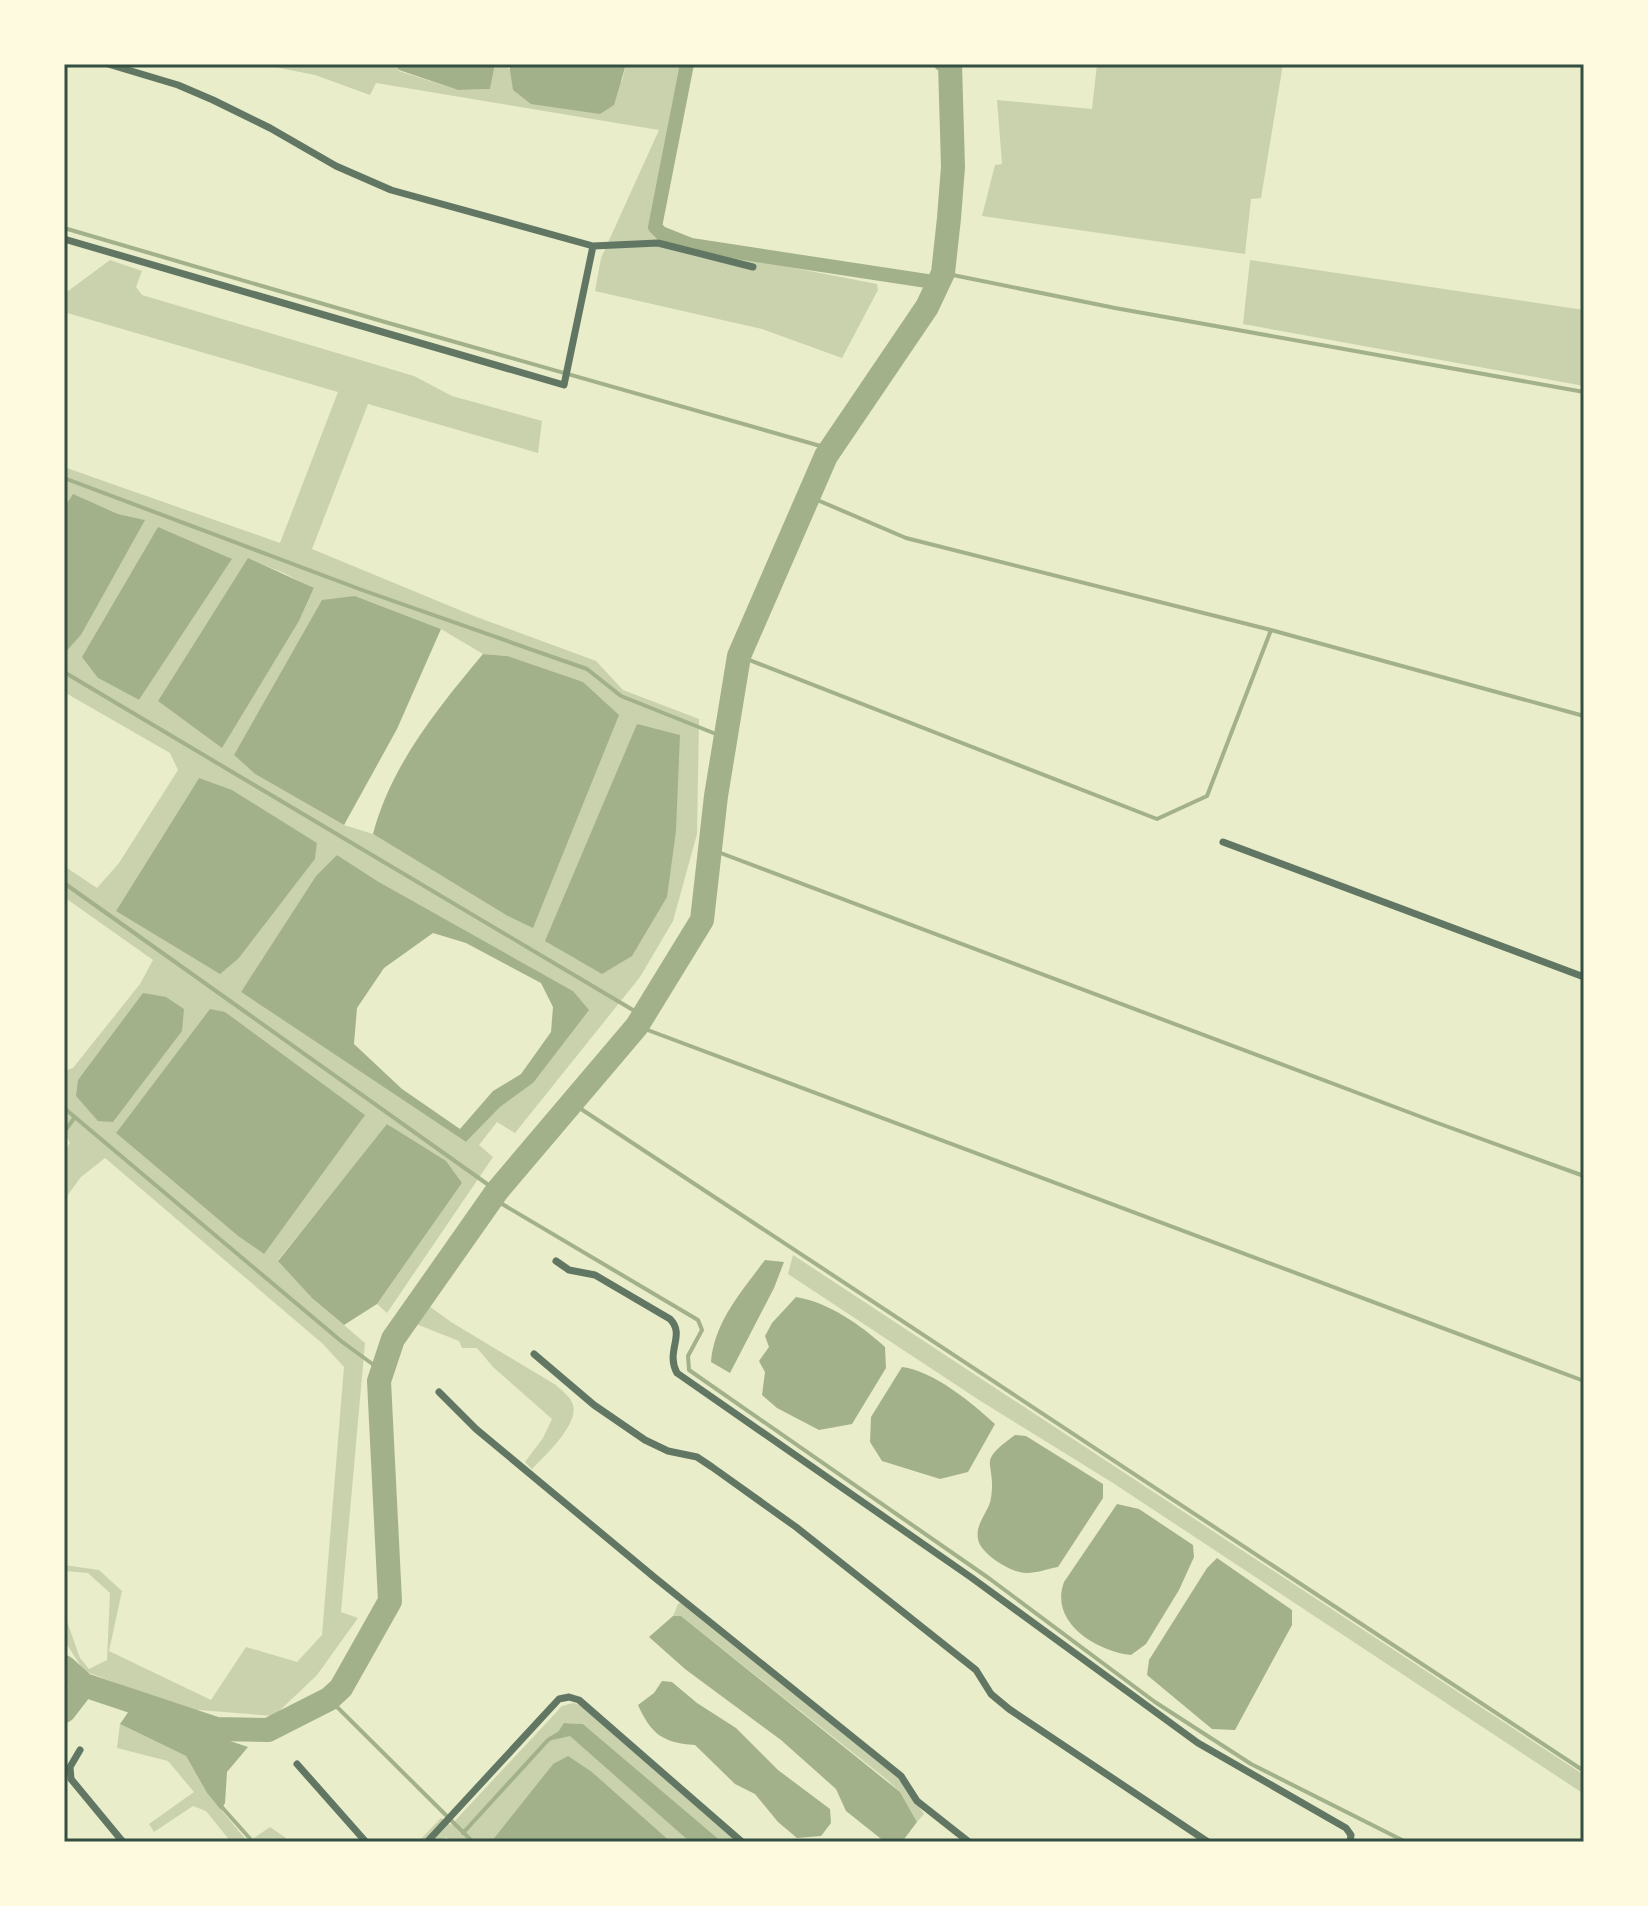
<svg xmlns="http://www.w3.org/2000/svg" width="1648" height="1906" font-family="'Source Sans 3',sans-serif">
	<style>
		.green { fill: #cad2ad; fill-rule: evenodd }
		.water { fill: #a3b18a; fill-rule: evenodd }
		.lines { fill: none; stroke-linecap: round; stroke-linejoin: round }
		.stream { stroke: #a3b18a; stroke-width: 4 }
		.canal { stroke: #a3b18a; stroke-width: 14 }
		.river { stroke: #a3b18a; stroke-width: 24 }
		.minor { stroke: #617663; stroke-width: 7 }
		.neatline { fill: none; stroke: #344e41; stroke-width: 3 }
	</style>
	<rect width="100%" height="100%" fill="#e9edc9"/>
	<path class="green" d="M260 64H394L399 71 458 90 490 89 495 64H509L508 69 622 81 626 64H683L650 229 663 227 669 239 737 257 877 284 878 290 842 358 762 329 595 291 601 258 659 130 376 83 370 95 315 75Z
		M1097 64H1283L1261 198 1251 199 1245 254 982 216 995 165 1002 164 997 100 1092 109Z
		M110 260 142 271 136 287 142 295 414 376 452 396 542 421 538 453 368 404 312 549 474 616 596 661 623 690 699 719 697 834 673 921 640 977 515 1133 497 1122 479 1145 493 1157 387 1313 377 1304 462 1183 388 1124 278 1260 312 1298 365 1343 341 1612 358 1618 317 1675 274 1716 186 1709 84 1671 64 1640V1613L80 1658 89 1669 107 1660 110 1593 88 1573 64 1571V1565L99 1570 122 1591 109 1651 211 1700 246 1647 297 1662 322 1635 344 1367 323 1344 105 1158 81 1177 64 1200V1153L70 1143 64 1131V1071L73 1068 140 984 153 960 64 897V866L97 888 119 863 178 770 170 753 64 692V654L81 635 144 520 118 514 74 495 64 508V467L280 543 338 392 64 312V294ZM232 559 139 700 98 678ZM248 559 284 573 314 589 299 621 222 747ZM355 596 441 629 483 654 507 656 506 915 373 834 344 825 255 774 234 755ZM199 778 317 843 315 859 239 958 116 911ZM337 855 379 882 573 991 533 1083 500 1107 466 1142 241 992ZM210 1010 264 1254 238 1236 116 1133Z
		M1250 260 1584 310V386L1243 324Z
		M793 1255 1584 1775V1794L1113 1483 979 1400 788 1274Z
		M425 1303 451 1322 556 1385C562 1391 571 1397 573 1405 579 1424 545 1456 532 1469L525 1462 543 1438 552 1419 493 1367 477 1348H462L459 1341 411 1322Z
		M682 1602 902 1781 924 1814 917 1822 900 1792 886 1779 681 1616H673L678 1604Z
		M573 1703 580 1705 738 1842H722L583 1724 565 1723 554 1740 570 1735 690 1842H671L592 1772 553 1764 491 1842H452L446 1837 441 1842H418L441 1818 451 1825 562 1706Z
		M120 1724 186 1756 207 1793 248 1842 270 1827 286 1838 285 1842H231L206 1811 193 1806 154 1832 149 1824 194 1792 168 1761 117 1748Z"/>
	<path class="water" d="M394 64H495L490 89 458 90 399 70Z
		M509 64H626L614 105 600 114 531 104 513 90Z
		M73 494 118 514 145 520 81 635 64 654V508Z
		M158 527 232 559 139 700 98 678 82 657Z
		M248 558 314 588 299 621 222 748 158 701Z
		M355 596 441 629 397 729 344 825 255 774 234 755 322 600Z
		M483 654 507 656 583 682 619 715 533 928 506 915 373 834C391 765 438 708 483 654Z
		M637 724 680 735 676 831 667 897 632 956 602 974 545 941Z
		M199 778 232 790 317 843 315 859 239 958 220 974 116 911Z
		M337 855 379 882 573 991 589 1010 533 1083 500 1107 466 1142 241 992 316 876ZM433 933 466 943 541 983 553 1007 551 1032 521 1074 493 1091 460 1129 402 1089 354 1044 357 1008 384 968Z
		M143 993 166 997 184 1009 182 1031 113 1122 98 1121 76 1096 78 1080Z
		M210 1009 225 1012 365 1115 264 1254 238 1236 116 1133Z
		M387 1124 446 1161 462 1183 377 1304 344 1325 312 1298 278 1261Z
		M765 1260 784 1262 774 1288 730 1373 711 1362C714 1322 742 1291 765 1260Z
		M796 1297C828 1302 861 1325 885 1347L886 1368 852 1424 819 1430 777 1408 762 1395 765 1372 759 1361 769 1347 765 1336 772 1323Z
		M902 1367C934 1371 972 1403 995 1424L968 1472 940 1479 882 1461 870 1442 871 1417Z
		M1015 1435 1026 1436 1103 1484V1498L1058 1567C1047 1569 1037 1573 1027 1573 1013 1574 980 1554 978 1539 975 1523 989 1512 991 1498 997 1459 974 1465 1015 1435Z
		M1117 1504 1139 1509 1193 1545 1194 1557 1179 1590 1146 1644 1131 1655C1096 1651 1049 1622 1064 1582Z
		M1217 1558 1292 1610V1625L1235 1730 1212 1729 1147 1675 1149 1660 1207 1568Z
		M673 1616H681L900 1792 917 1822 902 1842H885L846 1811 836 1789 781 1740 685 1669 649 1637Z
		M662 1681 672 1682 697 1703 736 1728 778 1770 830 1809 831 1823 821 1836 797 1838 778 1822 755 1794 735 1784 695 1745C663 1743 651 1734 638 1705L654 1693Z
		M131 1708 248 1747 227 1772 225 1803 221 1810 207 1793 186 1756 120 1724Z
		M564 1723 583 1724 722 1842H690L570 1736 553 1740Z
		M568 1756 592 1772 671 1842H491L553 1764Z"/>
	<g class="lines">
		<path class="stream" d="M64 228 385 322 831 449
			M943 273 1115 308 1584 392
			M64 478 362 590 587 669 621 696 726 738
			M808 496 906 538 1271 630 1584 716
			M739 656 1157 819 1207 796 1271 630
			M64 672 643 1016
			M710 849 1432 1121 1584 1176
			M64 883 497 1191
			M637 1026 1584 1381
			M572 1103 1584 1771
			M64 1108 341 1341 382 1371
			M64 1132 75 1117
			M492 1198 698 1320 702 1330 688 1356 689 1370 990 1579 1155 1702 1251 1764 1406 1842
			M329 1699 473 1842
			M214 1739 216 1729
			M220 1805 253 1842
			M463 1833 548 1740 560 1733"/>
		<path class="canal" d="M687 64 655 227 661 233 691 245 940 283
			M941 64 950 66"/>
		<path class="river" d="M64 1667 84 1685 216 1729 268 1730 329 1699 341 1688 390 1601 379 1381 393 1339 497 1191 637 1026 702 920 716 796 739 656 826 456 927 307 943 273 949 218 953 167 950 64
			M64 1711 84 1685"/>
		<path class="minor" d="M108 64 178 85 213 100 270 128 336 166 391 190 593 246 658 243 753 267
			M64 239 564 385 593 246
			M1223 842 1584 977
			M556 1261 569 1270 595 1275 670 1319C686 1335 665 1351 677 1373L972 1578 1198 1743 1346 1828 1351 1835 1350 1842
			M534 1354 594 1405 645 1440 668 1451 697 1457 712 1467 796 1527 976 1670 991 1694 1009 1709 1208 1842
			M439 1392 476 1429 654 1577 901 1776 917 1801 969 1842
			M80 1750 70 1767 71 1779 123 1842
			M297 1764 366 1842
			M427 1842 559 1699 569 1697 579 1700 742 1842"/>
	</g>
	<rect width="1648" height="1906" fill="none" stroke="#fefae0" stroke-width="132"/>
	<rect x="66" y="66" width="1516" height="1774" class="neatline"/>
</svg>
